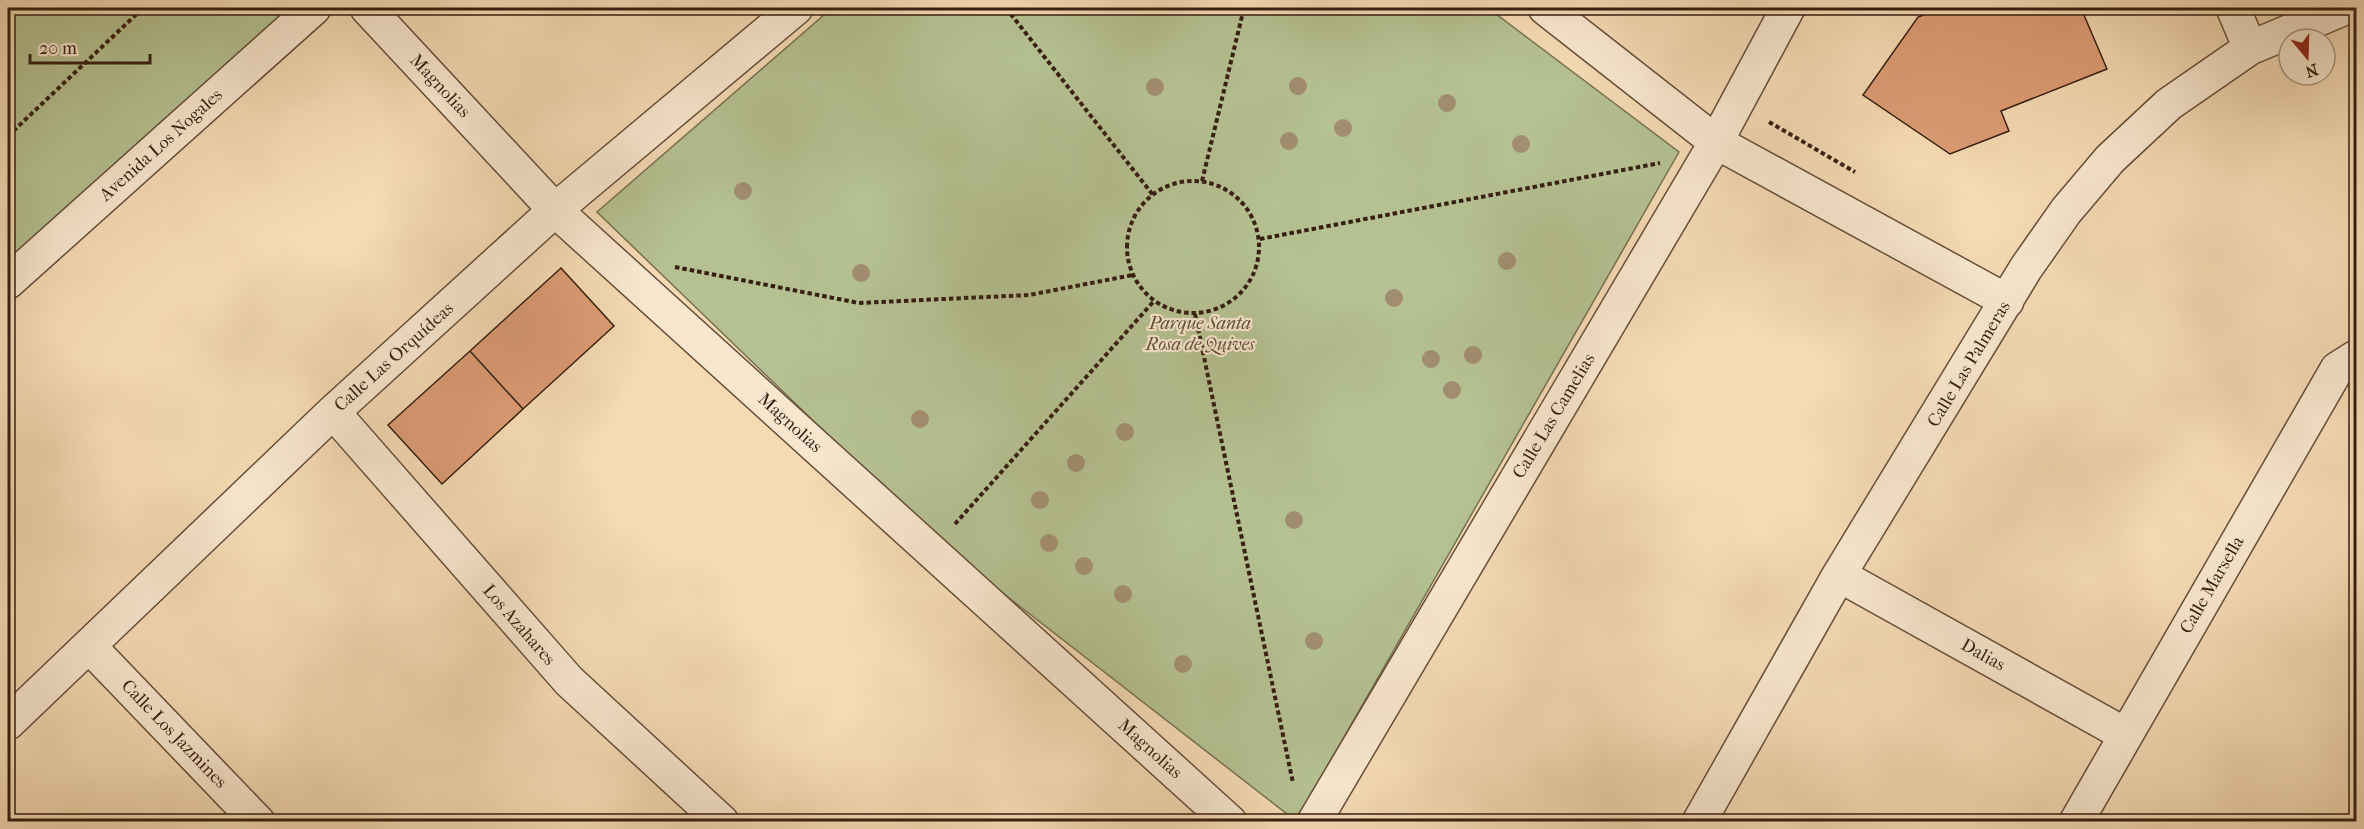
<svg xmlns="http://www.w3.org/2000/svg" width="2364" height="829" font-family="'IM FELL French Canon',serif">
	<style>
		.green { fill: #b5c192; stroke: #767052; stroke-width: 1.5 }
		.building { fill: #dc9c75; stroke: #361e11; stroke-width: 1.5 }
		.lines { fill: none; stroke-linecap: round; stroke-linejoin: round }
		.minor-casing { stroke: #664d3a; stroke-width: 36 }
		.path { stroke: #361e11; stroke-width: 4; stroke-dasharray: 4.5 3; stroke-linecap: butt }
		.minor { stroke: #f8e7ce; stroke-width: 33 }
		.tree { fill: #a18e70 }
		.labels { text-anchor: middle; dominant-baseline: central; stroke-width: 4.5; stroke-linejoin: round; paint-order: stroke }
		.street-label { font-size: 18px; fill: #361e11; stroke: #f8e7ce }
		.park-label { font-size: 18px; font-style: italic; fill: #5c4f38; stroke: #f8e7ce }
	</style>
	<rect width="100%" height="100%" fill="#f5dab4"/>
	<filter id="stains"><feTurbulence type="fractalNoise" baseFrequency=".00333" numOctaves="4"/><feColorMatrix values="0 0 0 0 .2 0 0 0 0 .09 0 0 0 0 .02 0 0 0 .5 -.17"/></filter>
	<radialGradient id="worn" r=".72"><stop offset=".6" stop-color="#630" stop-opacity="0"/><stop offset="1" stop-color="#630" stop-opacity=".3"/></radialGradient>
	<path class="green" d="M22 8H292L8 265V21Z
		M832 8H1488L1679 152 1296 821 946 549 597 212Z"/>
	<path class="building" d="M1942 8H2081L2107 69 2001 111 2009 131 1950 154 1863 95 1918 17Z
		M561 268 614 326 523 409 470 351Z
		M470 351 523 409 442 484 388 425Z"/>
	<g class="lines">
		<defs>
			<path id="minor" d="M367 8 555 210 1230 822
				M1545 8 1716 142 2007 301
				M2233 8 2250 48
				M8 282 314 8
				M333 412 569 681 722 822
				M1839 575 2126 735
				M90 647 258 822
				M8 723 333 412 555 210 796 8
				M1314 822 1716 142 1788 8
				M1699 822 1839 575 2026 268 2066 211 2110 159 2169 104 2250 48 2345 8
				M2076 822 2337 369 2356 357"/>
		</defs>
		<use href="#minor" class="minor-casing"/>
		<path class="path" d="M1006 8 1153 195
			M1769 122 1855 172
			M8 136 143 8
			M1127 247a66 66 0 1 1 132 0a66 66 0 1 1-132 0Z
			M1202 181 1244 8
			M1260 239 1660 163
			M675 267 859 303 1029 295 1133 275
			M1195 314 1293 783
			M955 524 1154 301"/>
		<use href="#minor" class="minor"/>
	</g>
	<g class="tree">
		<circle cx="1298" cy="86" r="9"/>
		<circle cx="1155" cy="87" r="9"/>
		<circle cx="1447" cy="103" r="9"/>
		<circle cx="1343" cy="128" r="9"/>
		<circle cx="1289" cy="141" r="9"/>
		<circle cx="1521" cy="144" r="9"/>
		<circle cx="743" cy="191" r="9"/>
		<circle cx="1507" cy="261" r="9"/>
		<circle cx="861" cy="273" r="9"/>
		<circle cx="1394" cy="298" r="9"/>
		<circle cx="1473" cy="355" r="9"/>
		<circle cx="1431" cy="359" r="9"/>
		<circle cx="1452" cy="390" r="9"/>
		<circle cx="920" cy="419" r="9"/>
		<circle cx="1125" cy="432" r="9"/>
		<circle cx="1076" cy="463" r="9"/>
		<circle cx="1040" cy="500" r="9"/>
		<circle cx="1294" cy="520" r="9"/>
		<circle cx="1049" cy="543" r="9"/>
		<circle cx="1084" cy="566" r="9"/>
		<circle cx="1123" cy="594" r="9"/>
		<circle cx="1314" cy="641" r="9"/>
		<circle cx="1183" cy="664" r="9"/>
	</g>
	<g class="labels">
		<g class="street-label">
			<text transform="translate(440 86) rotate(47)">Magnolias</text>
			<text transform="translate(161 145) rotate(-42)">Avenida Los Nogales</text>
			<text transform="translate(394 357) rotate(-42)">Calle Las Orquídeas</text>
			<text transform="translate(1969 364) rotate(-59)">Calle Las Palmeras</text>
			<text transform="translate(1554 416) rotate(-59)">Calle Las Camelias</text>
			<text transform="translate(790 423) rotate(42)">Magnolias</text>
			<text transform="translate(2212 585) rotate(-60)">Calle Marsella</text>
			<text transform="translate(519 625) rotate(49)">Los Azahares</text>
			<text transform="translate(1983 655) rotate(29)">Dalias</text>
			<text transform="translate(174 734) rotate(46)">Calle Los Jazmines</text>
			<text transform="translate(1150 749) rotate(42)">Magnolias</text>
		</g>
		<g class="park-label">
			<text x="1200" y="323">Parque Santa<tspan x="1200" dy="21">Rosa de Quives</tspan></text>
		</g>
	</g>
	<rect width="2364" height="829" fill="none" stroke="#f5dab4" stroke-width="30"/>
	<rect x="9" y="9" width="2346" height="811" fill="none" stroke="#361e11" stroke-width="3"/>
	<rect x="15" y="15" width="2334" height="799" fill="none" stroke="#361e11" stroke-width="1.5"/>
	<g transform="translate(2307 57) rotate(161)"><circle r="28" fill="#f8e7ce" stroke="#aa9782" stroke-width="1.5"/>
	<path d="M0-4.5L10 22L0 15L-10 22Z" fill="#8f2418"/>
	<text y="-9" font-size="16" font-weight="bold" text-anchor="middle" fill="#361e11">N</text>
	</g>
	<path d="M30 54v9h120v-9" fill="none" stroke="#361e11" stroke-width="3"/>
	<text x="39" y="54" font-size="18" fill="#361e11" stroke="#f8e7ce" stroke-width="4.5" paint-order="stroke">20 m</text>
	<rect width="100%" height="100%" filter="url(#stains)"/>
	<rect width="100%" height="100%" fill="url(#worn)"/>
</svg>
